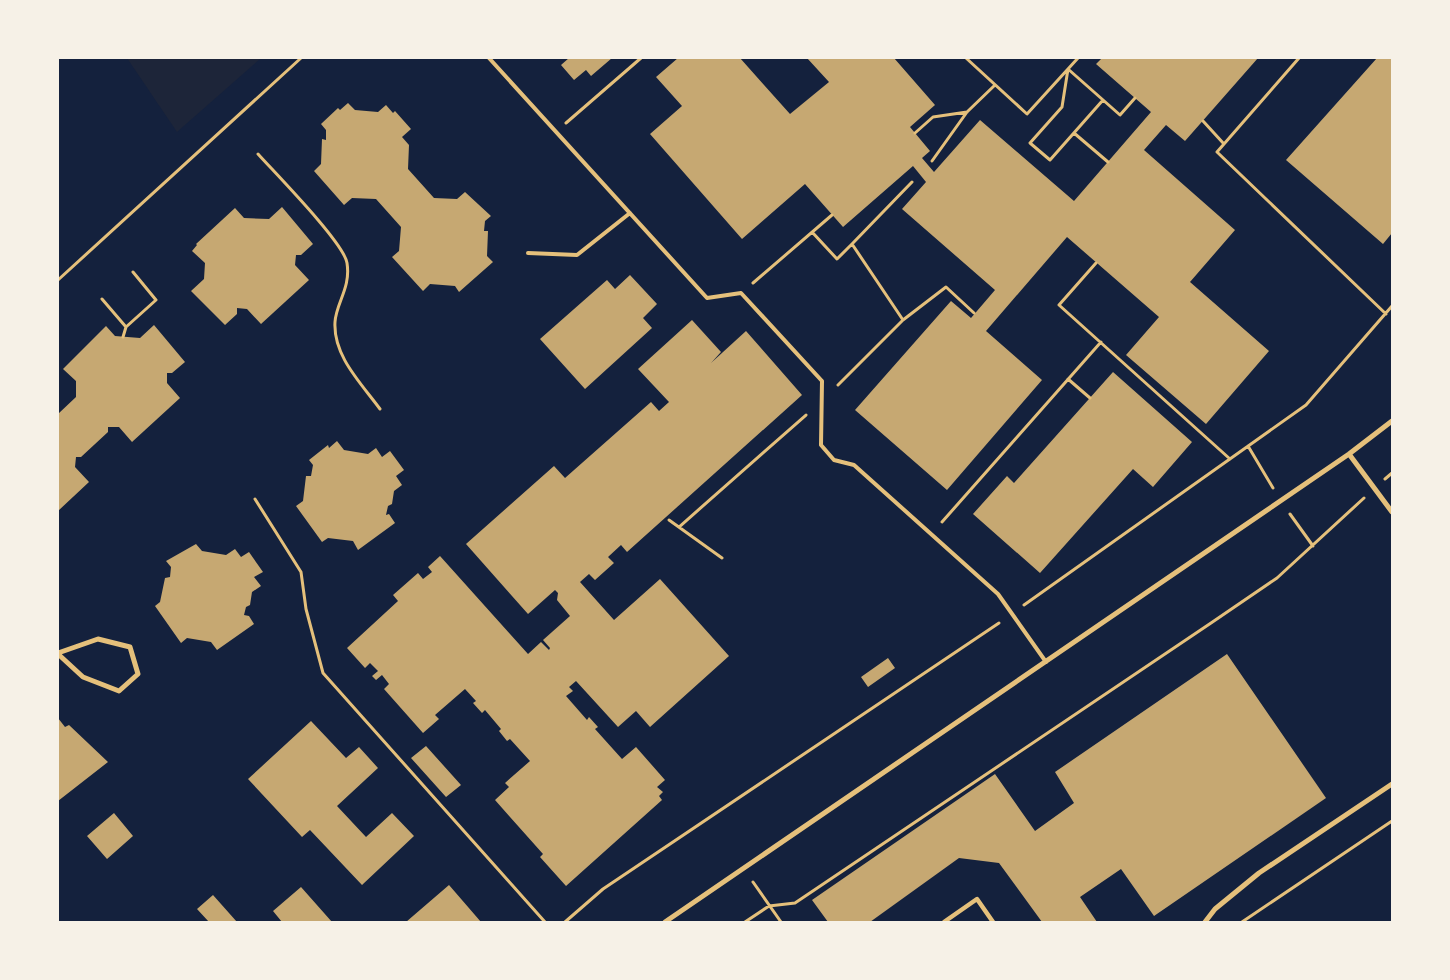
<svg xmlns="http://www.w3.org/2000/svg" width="1450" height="980" font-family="'Alegreya Sans',sans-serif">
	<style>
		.green { fill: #1d2539 }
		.building { fill: #c6a872 }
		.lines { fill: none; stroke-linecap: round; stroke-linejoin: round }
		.path { stroke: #e5c07b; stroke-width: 3 }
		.service { stroke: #e5c07b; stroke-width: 4 }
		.pedestrian { stroke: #e5c07b; stroke-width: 4.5 }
		.minor { stroke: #e5c07b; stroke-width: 5 }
	</style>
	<rect width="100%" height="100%" fill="#14213d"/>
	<path class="green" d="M127 58H261L177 132Z"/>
	<path class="building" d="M569 58H612L591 76 586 70 574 80 561 65Z
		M678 58H740L790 114 829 82 807 58H894L935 105 910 127 930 151 922 158 934 172 980 120 1074 201 1151 112 1096 64 1102 58H1258L1185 141 1166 125 1144 150 1235 230 1190 282 1269 351 1206 424 1126 355 1159 317 1067 237 986 331 1042 380 947 490 855 410 951 301 971 318 995 290 902 209 926 182 913 166 843 227 805 184 742 239 650 134 682 106 656 77Z
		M1377 58H1392V233L1383 244 1286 160Z
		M348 103 355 110 378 112 386 105 393 113 395 111 411 129 402 137 409 145 408 169 434 198 457 199 465 192 491 216 485 221 484 231H488L487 256 493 262 459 292 455 286 430 284 423 291 392 257 399 251 401 227 376 199 352 198 344 205 314 171 321 164 322 139 326 140V130L321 124 338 108 340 110Z
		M282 207 313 244 301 255H296L295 265 309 280 261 324 247 309 237 308V314L225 325 191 291 204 279 205 263 192 251 197 245 196 244 235 208 244 218 269 219Z
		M630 275 657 304 643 318 652 328 585 389 540 339 607 280 615 289Z
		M692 320 721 352 711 363 746 331 802 395 627 552 621 545 608 557 614 563 595 580 589 574 580 582 614 620 660 579 729 656 650 727 636 711 618 727 576 681 569 687 573 691 566 696 587 720 589 717 598 727 595 729 622 759 636 747 665 780 657 787 663 792 659 796 662 800 566 886 540 857 543 854 495 800 509 787 505 783 530 761 510 739 507 741 499 731 501 729 485 710 482 713 473 703 476 701 465 689 435 715 439 719 423 733 384 689 389 684 382 675 376 680 372 676 378 671 370 663 365 668 347 648 398 601 393 595 418 573 423 579 432 572 428 567 440 556 528 654 541 642 549 650 550 648 543 640 570 616 557 600 558 593 555 590 528 614 466 544 554 466 565 478 651 402 659 411 669 402 638 369Z
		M154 325 185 362 172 373H167V383L180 398 132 442 119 427H108V432L81 457H76L75 467 89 482 58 511V414L76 397V381L63 369 106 326 115 336 140 338Z
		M1113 372 1192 442 1153 487 1133 469 1040 573 973 514 1007 476 1014 483Z
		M337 441 344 450 368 454 376 448 382 457 390 451 404 470 396 476 402 485 394 491 392 504 388 506 386 515 389 514 395 523 358 550 353 541 328 538 322 542 296 506 303 501 306 476H311L313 465 309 460 328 445 329 448Z
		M196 544 202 551 226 555 235 549 241 557 249 552 263 572 254 577 261 586 252 592 250 605 246 607 244 615 249 616 254 624 217 650 211 642 187 638 181 643 155 606 160 602 165 578 170 577 171 567 166 561Z
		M1227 654 1326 798 1154 916 1121 869 1080 897 1097 922H1042L999 863 959 858 870 922H828L812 900 995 774 1035 831 1074 803 1055 772Z
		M888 658 895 668 868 687 861 677Z
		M58 718 65 727 69 725 108 762 58 801Z
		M311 721 346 758 359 747 378 768 337 806 366 837 392 813 414 836 362 885 310 830 302 837 248 779Z
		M426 746 461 785 446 797 411 758Z
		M114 813 133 836 107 859 87 836Z
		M449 885 481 922H406Z
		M301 887 332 922H282L273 911Z
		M213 895 237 922H209L197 909Z"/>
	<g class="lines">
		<path class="path" d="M966 58 1027 114 1078 58
			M1299 58 1217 152 1386 314
			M1068 69 1062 107 1030 143 1050 160 1103 100
			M1068 69 1120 115 1135 98
			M1203 121 1224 144
			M566 123 641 58
			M915 133 933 117 967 112
			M1074 133 1108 162
			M258 154C275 173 344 243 347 263 351 288 336 303 335 322 333 356 361 383 380 409
			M932 161 967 112 995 85
			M812 232 837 259 852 244
			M1096 263 1059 305 1230 459
			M58 280 301 58
			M753 283 832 215
			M102 299 126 327
			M903 320 852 244 912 182
			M123 337 126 327 156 300 133 272
			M1068 379 1090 398
			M838 385 903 320 946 287 974 313
			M1248 446 1273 488
			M1385 479 1392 473
			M255 499 301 572 306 609 323 673 545 922
			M1290 514 1313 546
			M669 520 722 558
			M942 522 1101 342
			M679 527 806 415
			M1024 605 1306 405 1392 306
			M753 882 781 922
			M565 922 603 889 999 623
			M745 922 769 906 795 903 1211 623 1277 578 1364 498
			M1242 922 1392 821"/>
		<path class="service" d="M489 58 707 298 741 293 822 381 821 445 834 460 854 465 998 594 1046 662
			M528 253 577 255 630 213"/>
		<path class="pedestrian" d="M944 922 977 899 993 922"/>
		<path class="minor" d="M1349 454 1392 512
			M58 653 98 639 130 647 138 674 119 691 83 677 58 654
			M665 922 1349 454 1392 421
			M1205 922 1215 909 1259 873 1392 784"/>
	</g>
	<rect width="1450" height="980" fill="none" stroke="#f6f1e7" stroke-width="118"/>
</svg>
